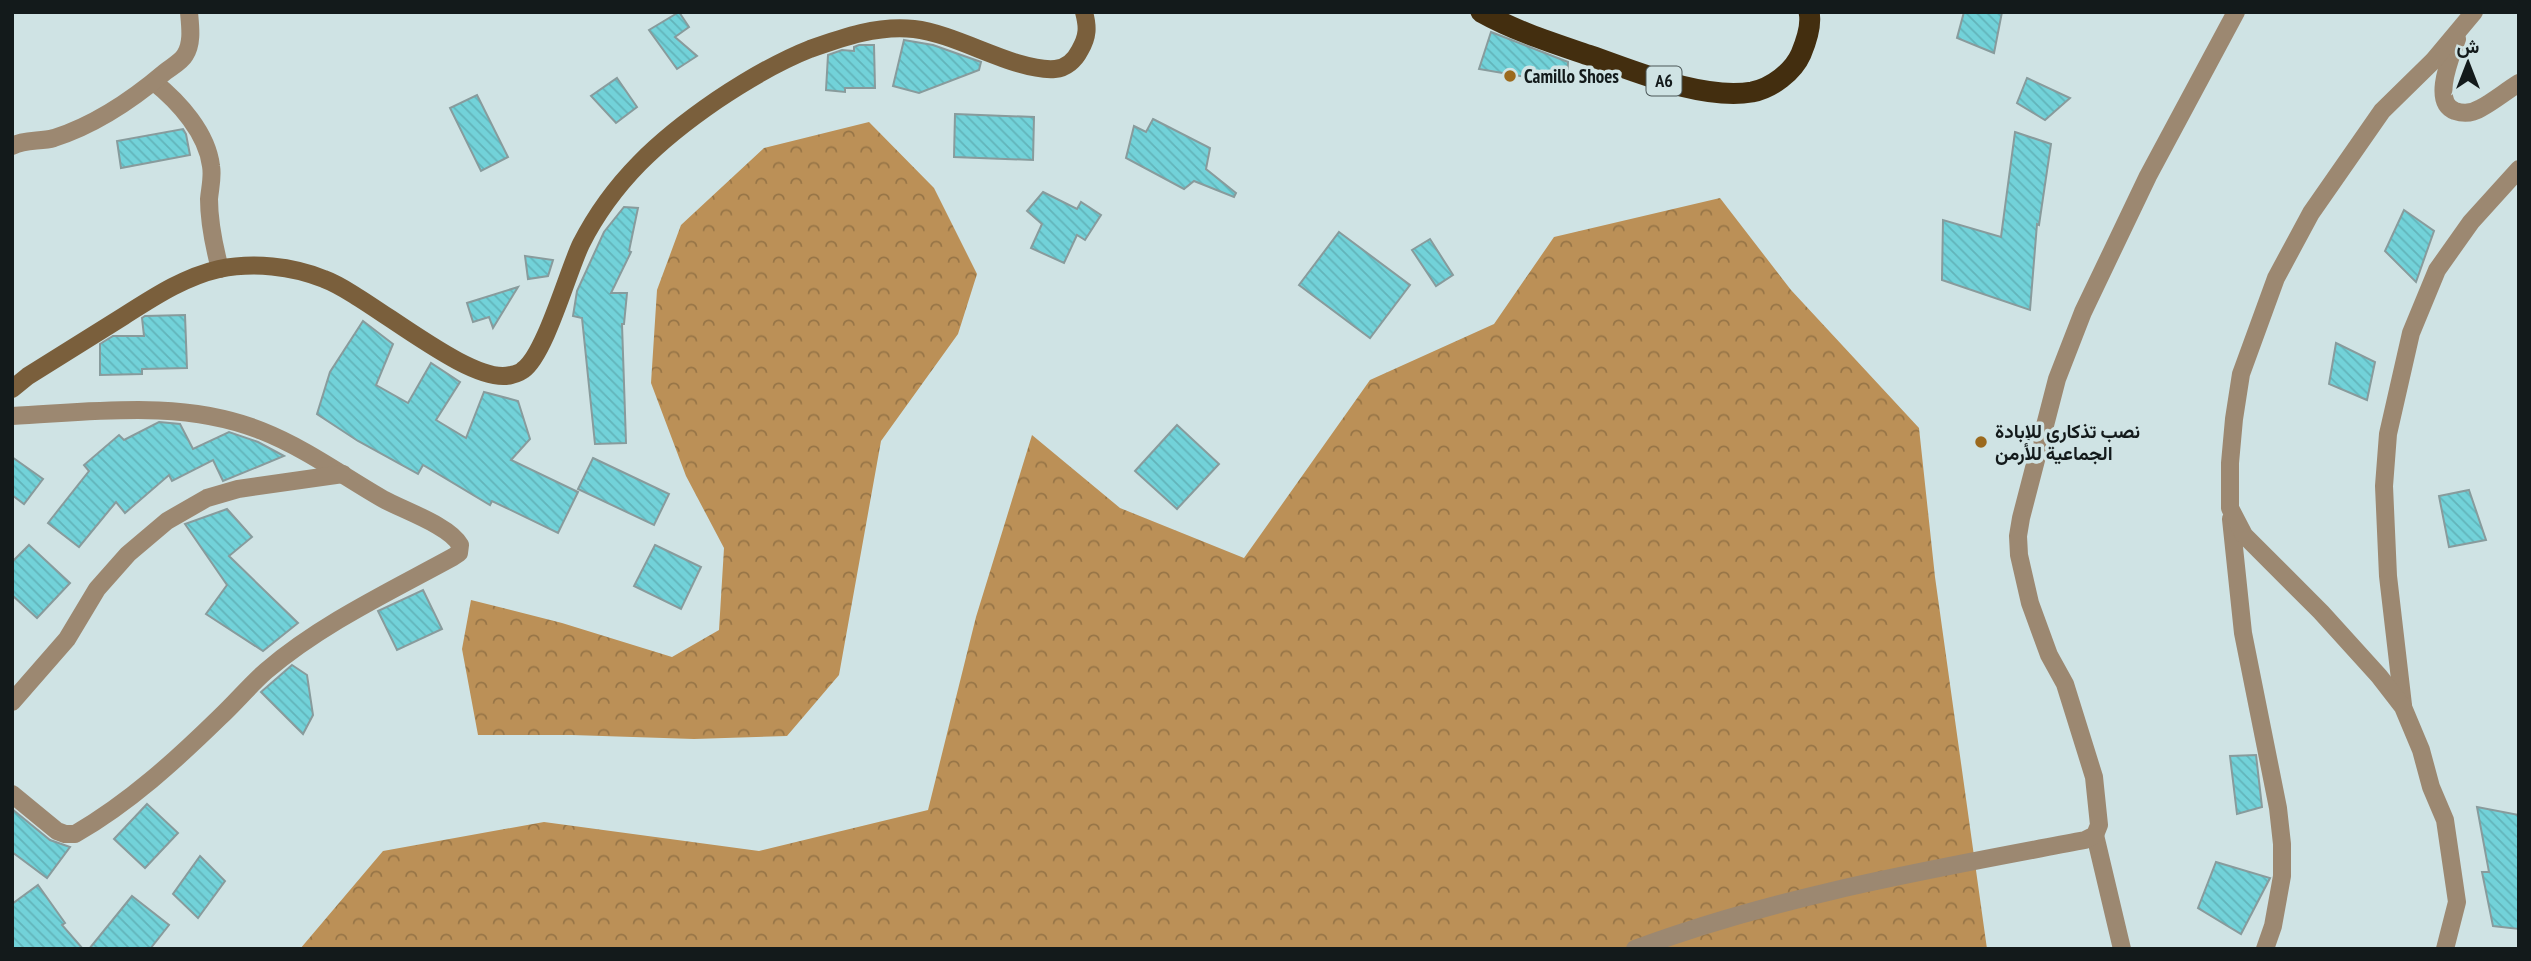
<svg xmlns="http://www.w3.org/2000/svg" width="2531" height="961" font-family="'PT Sans Narrow',Vazirmatn,sans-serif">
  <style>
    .forest { fill: url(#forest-crowns) }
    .building { fill: url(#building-back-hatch); stroke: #889b9c; stroke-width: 2 }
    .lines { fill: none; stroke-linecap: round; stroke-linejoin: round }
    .street { stroke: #9c8871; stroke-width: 18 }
    .secondary { stroke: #7a5f3c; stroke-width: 18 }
    .highway { stroke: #432e0f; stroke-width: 21 }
    .poi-dot { fill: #9b691d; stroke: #cfe3e4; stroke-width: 2.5 }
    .labels { text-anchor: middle; stroke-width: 7; stroke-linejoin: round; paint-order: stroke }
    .shield { fill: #cfe3e4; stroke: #4b5657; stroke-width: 2 }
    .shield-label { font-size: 18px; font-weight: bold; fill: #131a1b }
    .poi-label { font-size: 19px; font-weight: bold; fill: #131a1b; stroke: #cfe3e4; text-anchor: start }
  </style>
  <defs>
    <pattern id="forest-crowns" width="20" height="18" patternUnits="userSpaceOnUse" patternTransform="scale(1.75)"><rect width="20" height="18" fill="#bb9057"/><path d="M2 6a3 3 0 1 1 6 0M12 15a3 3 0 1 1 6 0" fill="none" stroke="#977547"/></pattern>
    <pattern id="building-back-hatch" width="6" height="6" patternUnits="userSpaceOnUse" patternTransform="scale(1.75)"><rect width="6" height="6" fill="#72d2d9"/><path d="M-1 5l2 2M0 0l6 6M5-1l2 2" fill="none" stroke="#62b4ba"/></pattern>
  </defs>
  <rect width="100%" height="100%" fill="#cfe3e4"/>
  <g class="forest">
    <path d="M869,122L934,188L977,274L958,334L881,441L839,675L787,736L694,739L572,735H478L462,649L471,600L562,623L672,657L719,630L724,548L686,476L651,383L657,290L681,225L764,148Z"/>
    <path d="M1720,198L1791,290L1919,428L1935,577L1987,949H300L383,851L544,822L759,851L928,810L976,617L1032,435L1120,508L1244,558L1370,380L1494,324L1554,237Z"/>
  </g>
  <g class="building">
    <path d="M679,12L689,27L675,37L697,56L677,69L649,30Z"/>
    <path d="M1964,12H2002L1994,53L1957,38Z"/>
    <path d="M1491,32L1568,62L1567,84L1479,69Z"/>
    <path d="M904,40L933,45L981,62L979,70L919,93L893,86Z"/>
    <path d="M859,45H874L875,88H845V92L826,90L828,55L842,50L854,51V47Z"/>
    <path d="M617,78L637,107L616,123L591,96Z"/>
    <path d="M2027,78L2070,98L2045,120L2017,103Z"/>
    <path d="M477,95L508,157L481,171L450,108Z"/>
    <path d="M955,114L1034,117L1033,160L954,157Z"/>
    <path d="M1153,119L1210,148L1206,169L1236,193L1234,197L1194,181L1184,189L1126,158L1134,126L1146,132Z"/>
    <path d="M183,129L186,134L190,155L121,168L117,141Z"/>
    <path d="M2015,132L2051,144L2039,225L2037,224L2030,310L1942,280L1943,220L2001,237Z"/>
    <path d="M1043,192L1077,209L1081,202L1101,215L1085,240L1077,235L1064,263L1031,248L1042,224L1027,211Z"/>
    <path d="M624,207L638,208L629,251L631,252L611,293H627L624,324H622L626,443L595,444L582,318L573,316L577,291L604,232Z"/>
    <path d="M2404,210L2434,231L2416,282L2385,251Z"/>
    <path d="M1339,232L1410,285L1370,338L1299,285Z"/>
    <path d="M1430,239L1453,275L1436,286L1412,250Z"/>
    <path d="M525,256L553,260L548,276L528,279Z"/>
    <path d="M518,287L493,328L489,317L473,322L467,303Z"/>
    <path d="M185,315L187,368L142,369V374L100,375V344L113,336H144L142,318L145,316Z"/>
    <path d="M363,321L393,344L376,385L408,403L431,363L460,382L436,420L466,438L484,392L518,401L530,439L511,460L578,492L558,533L492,501L490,505L423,465L418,474L358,441L317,414L330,372Z"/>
    <path d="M2336,343L2375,362L2367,400L2329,384Z"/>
    <path d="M159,422L180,424L193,449L229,432L258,442L284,456L223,481L213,460L172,481L169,475L125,513L116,502L79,547L48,523L89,471L84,465L119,435L124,440Z"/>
    <path d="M1177,425L1219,464L1177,509L1135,471Z"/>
    <path d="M12,457L43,479L24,504L12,495Z"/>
    <path d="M593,458L669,494L654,525L578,489Z"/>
    <path d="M2469,490L2486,540L2449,547L2439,496Z"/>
    <path d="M227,509L252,537L229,556L298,623L263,651L206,614L227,585L185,524Z"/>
    <path d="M29,545L70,583L37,618L12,595V562Z"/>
    <path d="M655,545L701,567L681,609L634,586Z"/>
    <path d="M423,590L442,629L397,650L378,611Z"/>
    <path d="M292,665L307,675L313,715L303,734L261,692Z"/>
    <path d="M2256,755L2262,807L2237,814L2230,756Z"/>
    <path d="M147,804L178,833L145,868L114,839Z"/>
    <path d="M2477,807L2519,815V929L2493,926L2482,872H2489Z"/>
    <path d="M12,809L50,840L70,847L47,878L12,852Z"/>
    <path d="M200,856L225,881L198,918L173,894Z"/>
    <path d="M2216,862L2270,878L2241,934L2198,908Z"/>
    <path d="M38,885L65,923L62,925L83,949H12V904Z"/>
    <path d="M132,896L169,925L150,949H89Z"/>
  </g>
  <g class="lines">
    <g class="street">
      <path d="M2457,39C2451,57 2431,102 2455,111C2464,114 2473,113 2481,108C2494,101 2506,91 2519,83"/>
      <path d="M154,82C179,102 207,133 211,166C213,177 210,188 209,199C209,223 214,246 220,269"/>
      <path d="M12,146C25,139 40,142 54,138C95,125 132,100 165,72C171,67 181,62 185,55C193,43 190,25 189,12"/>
      <path d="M12,416C94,412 183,399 262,431C305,448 343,476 383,499C403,510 450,526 460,545L459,553L453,557C389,592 321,624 266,671C250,685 236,702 220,717C176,760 129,803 75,834H65L57,831L12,794"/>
      <path d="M2231,519L2243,633L2278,808L2282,844V876L2273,926L2265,949"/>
      <path d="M12,702L67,639L97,589L128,554L167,521L207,498L238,489L343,474"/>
      <path d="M2403,705L2388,576L2384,486L2388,434L2411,333L2437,270L2471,222L2519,169"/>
      <path d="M2095,835L2122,949"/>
      <path d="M1635,949C1780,895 1933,869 2085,840L2095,835L2099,825L2094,777L2065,684L2049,655L2030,603L2019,555L2018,536L2021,518L2057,379L2083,312L2148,176L2236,12"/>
      <path d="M2445,949L2457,902L2445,820L2431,787L2421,750L2403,707L2379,676L2321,612L2244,535L2230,508V463L2234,419L2241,374L2276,278L2311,213L2382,111L2433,61L2474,12"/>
    </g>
    <path class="secondary" d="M12,389L28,376C60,356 92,336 124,316C154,297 184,277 219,269C253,262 292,266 324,279C368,295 470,387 511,375C515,374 520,373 523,370C545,355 568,271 581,244C613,181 660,139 717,100C747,80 777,62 810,49C844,37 878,25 914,29C958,34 1016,72 1055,69C1066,68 1075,60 1080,50C1088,36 1088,27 1084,12"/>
    <path class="highway" d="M1481,12C1515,31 1553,43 1591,56C1637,72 1702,100 1752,92C1772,88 1793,72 1801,54C1806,42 1812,25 1809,12"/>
  </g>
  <g class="poi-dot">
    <circle cx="1510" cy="76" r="7"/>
    <circle cx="1981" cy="442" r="7"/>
  </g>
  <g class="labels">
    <rect class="shield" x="1646.5" y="66.5" width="35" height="29" rx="5"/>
    <g class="shield-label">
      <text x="1664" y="87">A6</text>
    </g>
    <g class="poi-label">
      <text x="1524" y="83">Camillo Shoes</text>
      <text x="1995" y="438">نصب تذكاري للإبادة<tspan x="1995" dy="22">الجماعية للأرمن</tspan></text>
    </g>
  </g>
  <rect width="2531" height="961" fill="none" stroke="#131a1b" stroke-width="28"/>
  <g transform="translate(2468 63)" stroke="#cfe3e4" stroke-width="5" paint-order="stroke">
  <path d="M0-5L12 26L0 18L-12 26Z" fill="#131a1b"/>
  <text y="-10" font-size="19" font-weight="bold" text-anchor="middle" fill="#131a1b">ش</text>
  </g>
</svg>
